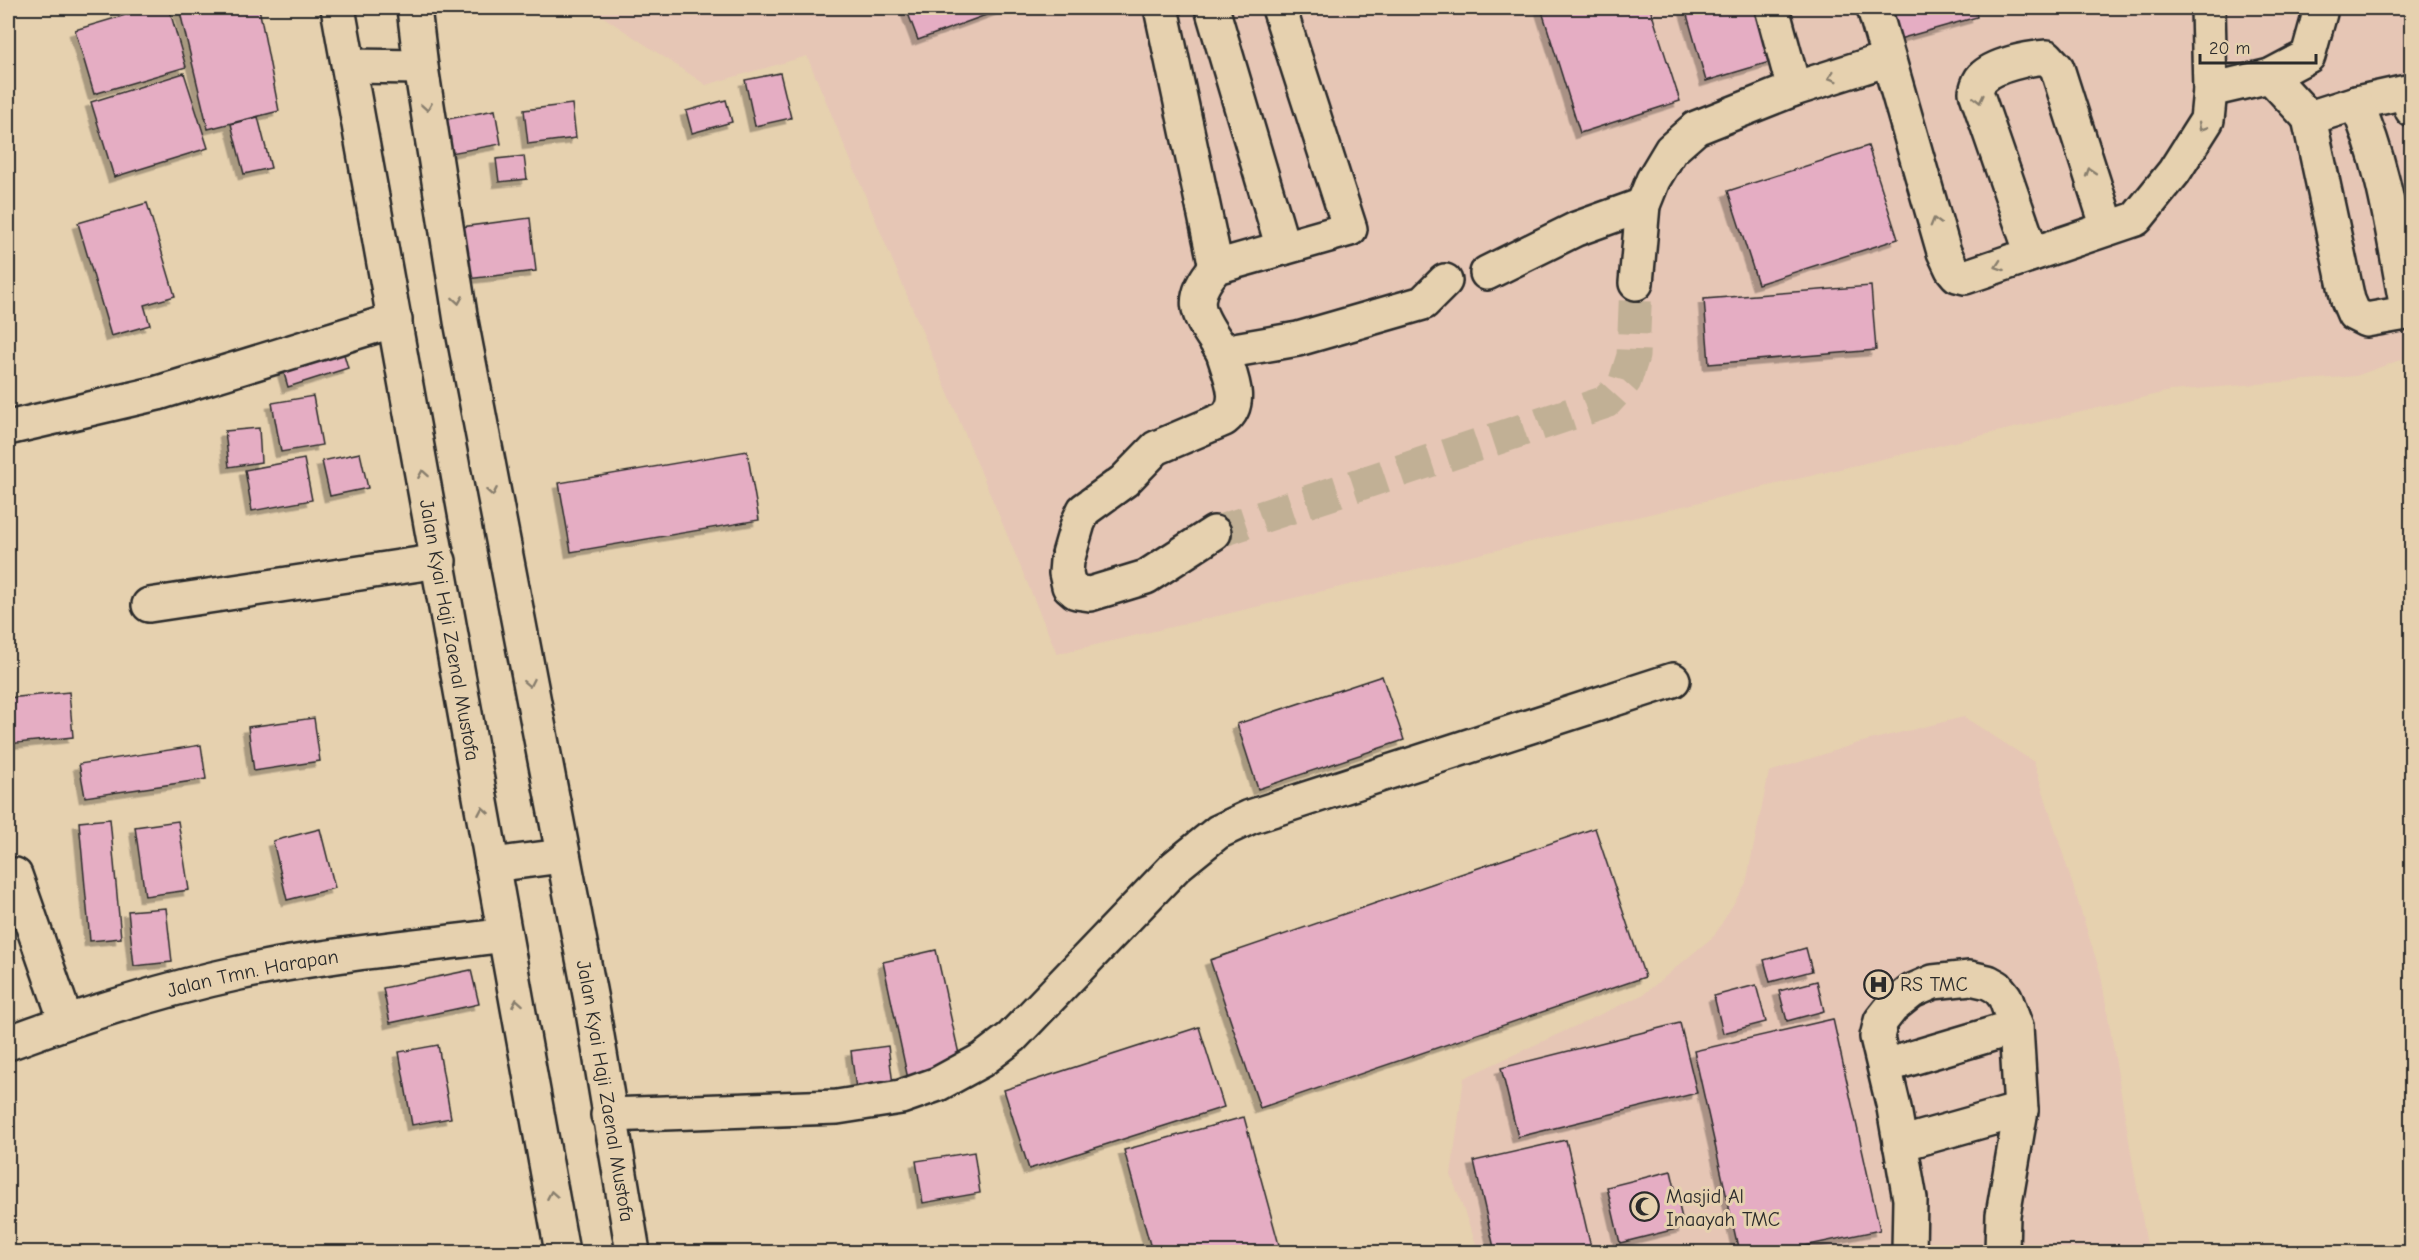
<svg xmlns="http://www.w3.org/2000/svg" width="2419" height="1260" font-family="'Comic Neue',sans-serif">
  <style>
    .built { fill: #e6c6b5 }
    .building { fill: #e5adc3; stroke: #2b2b2b; stroke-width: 1.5; filter: url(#shadow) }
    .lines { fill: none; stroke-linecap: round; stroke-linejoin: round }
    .minor-tunnel { stroke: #c1b095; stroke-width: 33; stroke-dasharray: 33 16; stroke-linecap: butt }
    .minor-casing { stroke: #2b2b2b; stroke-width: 38 }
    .major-casing { stroke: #2b2b2b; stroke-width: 38 }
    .minor { stroke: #e6d1af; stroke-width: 33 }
    .major { stroke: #e6d1af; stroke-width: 33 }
    .oneway { stroke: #887e6d }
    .labels { text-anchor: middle; stroke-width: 6; stroke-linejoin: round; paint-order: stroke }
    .street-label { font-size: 20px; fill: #2b2b2b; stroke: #e6d1af }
    .poi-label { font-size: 20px; fill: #2b2b2b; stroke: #e6d1af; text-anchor: start }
  </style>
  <defs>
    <filter id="shadow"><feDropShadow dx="-5.5" dy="5.5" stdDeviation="0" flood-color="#0004"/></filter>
  </defs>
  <rect width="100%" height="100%" fill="#e6d1af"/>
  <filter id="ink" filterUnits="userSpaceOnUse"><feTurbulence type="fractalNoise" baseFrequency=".0167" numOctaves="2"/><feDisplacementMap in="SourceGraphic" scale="12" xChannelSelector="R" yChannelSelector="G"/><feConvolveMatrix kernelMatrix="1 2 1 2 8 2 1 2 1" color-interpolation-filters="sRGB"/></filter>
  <g filter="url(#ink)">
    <g class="built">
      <path d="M590,8H2411V356L2356,376L2170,391L1057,654L807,56L706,85Z"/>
      <path d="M1964,717L2034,762L2101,975L2148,1252H1479L1451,1175L1464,1078L1644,994L1714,936L1746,883L1769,772L1858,743Z"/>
    </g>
    <g class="building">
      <path d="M149,8H169L186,67L94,94L75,30Z"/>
      <path d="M179,8H259L279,111L208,129Z"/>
      <path d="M906,8H1005L918,40Z"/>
      <path d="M1541,8H1650L1680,101L1580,133Z"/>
      <path d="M1685,8H1757L1773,61L1706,81Z"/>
      <path d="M1883,8H1975L1977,17L1892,41Z"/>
      <path d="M184,73L208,148L114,177L91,102Z"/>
      <path d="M780,73L791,118L755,126L745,80Z"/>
      <path d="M726,100L732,122L692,133L686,111Z"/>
      <path d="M572,104L576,138L528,144L524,110Z"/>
      <path d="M495,110L501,144L451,153L443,120Z"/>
      <path d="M258,117L271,168L244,174L231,124Z"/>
      <path d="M1868,146L1898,239L1758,284L1728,191Z"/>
      <path d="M524,156L527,179L499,182L496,159Z"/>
      <path d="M147,203L175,296L144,305L150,325L111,336L78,223Z"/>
      <path d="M530,218L536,271L467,279L461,227Z"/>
      <path d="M1871,286L1876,350L1709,364L1704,299Z"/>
      <path d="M341,344L348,368L288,387L281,363Z"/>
      <path d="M313,396L322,445L281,452L272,403Z"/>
      <path d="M259,428L261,462L229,467L225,431Z"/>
      <path d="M747,451L759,520L571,552L559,483Z"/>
      <path d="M360,453L368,488L330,496L322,461Z"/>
      <path d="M304,459L312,500L252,511L245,470Z"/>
      <path d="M1382,676L1404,740L1258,789L1237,724Z"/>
      <path d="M69,692L73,737L8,744V698Z"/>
      <path d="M314,718L320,761L254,771L248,727Z"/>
      <path d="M201,745L206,779L85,797L79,764Z"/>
      <path d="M110,819L121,938L90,941L79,822Z"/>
      <path d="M178,821L189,890L145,896L135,827Z"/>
      <path d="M1595,828L1645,977L1260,1108L1210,960Z"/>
      <path d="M320,829L335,888L287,900L273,841Z"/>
      <path d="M166,908L172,962L134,966L128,911Z"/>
      <path d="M1806,948L1812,971L1770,982L1764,960Z"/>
      <path d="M936,950L962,1068L908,1079L883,962Z"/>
      <path d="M471,970L479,1004L390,1023L383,988Z"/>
      <path d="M1817,981L1824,1011L1787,1021L1779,991Z"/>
      <path d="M1756,985L1766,1022L1723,1033L1714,996Z"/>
      <path d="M1833,1019L1880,1230L1776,1252H1739L1694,1051Z"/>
      <path d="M1680,1023L1697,1093L1518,1137L1501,1068Z"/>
      <path d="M1199,1027L1224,1107L1029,1169L1004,1090Z"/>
      <path d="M438,1045L451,1118L412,1125L399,1052Z"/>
      <path d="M888,1046L894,1092L857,1097L851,1051Z"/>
      <path d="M1244,1117L1281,1252H1152L1124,1150Z"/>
      <path d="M1566,1140L1592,1252H1495L1474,1161Z"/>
      <path d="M974,1152L980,1193L923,1203L916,1161Z"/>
      <path d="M1671,1171L1684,1227L1620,1243L1607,1187Z"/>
      <path d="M2118,1245L2120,1252H2089Z"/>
    </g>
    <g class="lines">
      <path class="minor-tunnel" d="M1214,533L1606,402L1625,381L1633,356L1636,283"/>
      <defs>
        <g id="minor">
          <path d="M1161,8L1216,267"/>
          <path d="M1212,8L1283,248"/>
          <path d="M1279,8L1350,229L1216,267C1184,303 1201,317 1223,352L1298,339L1423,303L1445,281"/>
          <path d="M1772,8L1794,89L1888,59"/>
          <path d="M1874,8L1944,252L1952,269L1957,275L1965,277L2136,219L2174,172L2207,120L2210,90L2208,8"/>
          <path d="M2270,76L2309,118L2356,103L2406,92L2412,110"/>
          <path d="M2210,90L2270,76L2308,56L2320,13L2317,8"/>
          <path d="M2356,103C2386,168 2394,243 2408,313"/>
          <path d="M2309,118L2348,300L2354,314L2366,320L2412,312"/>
          <path d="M2032,254L1976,92C1977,88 1979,81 1982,78C1994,65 2029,58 2047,57L2057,68L2108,228"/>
          <path d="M1487,273L1576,229L1643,205"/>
          <path d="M1636,283L1643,205L1653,180L1671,150L1696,128L1794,89"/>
          <path d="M8,428L158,393L395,320"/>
          <path d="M1214,533L1146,577L1090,594L1076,592L1069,586L1066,573L1067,561L1078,523L1084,510L1124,481L1156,448L1224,419C1245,402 1229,374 1223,352"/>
          <path d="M149,605L439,561"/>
          <path d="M15,875L66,1021"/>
          <path id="s1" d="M8,1043C83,1015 160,990 239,973C326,954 416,947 505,935"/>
          <path d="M1885,1066L2016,1027"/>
          <path d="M608,1115L837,1107L901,1097L938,1084L982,1060L1012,1037L1176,866L1218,832L1250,817L1673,680"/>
          <path d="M1900,1144L2021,1110"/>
          <path d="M1909,1252L1910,1199L1894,1108L1877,1037L1881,1021L1892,1007L1912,991L1933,982L1970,978L1988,982L1997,987L2005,997L2016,1027L2021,1110L2003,1215L2002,1252"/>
        </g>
        <g id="major">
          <path id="s2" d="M338,8L562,1252"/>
          <path id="s3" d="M414,8L421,67L461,321L591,1000L633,1252"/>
          <path d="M349,66L421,67"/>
          <path d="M492,865L562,856"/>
        </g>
      </defs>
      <use href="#minor" class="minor-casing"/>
      <use href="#major" class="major-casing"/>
      <use href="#minor" class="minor"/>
      <use href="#major" class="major"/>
    </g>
    <defs><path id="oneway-chevron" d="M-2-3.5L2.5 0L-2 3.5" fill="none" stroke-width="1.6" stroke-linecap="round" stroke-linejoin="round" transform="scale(1.5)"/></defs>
    <g class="oneway">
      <use href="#oneway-chevron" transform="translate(1832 77) rotate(163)"/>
      <use href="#oneway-chevron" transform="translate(1979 99) rotate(77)"/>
      <use href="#oneway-chevron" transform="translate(427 107) rotate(81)"/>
      <use href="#oneway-chevron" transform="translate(2202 127) rotate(121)"/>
      <use href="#oneway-chevron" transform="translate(2090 172) rotate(-108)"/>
      <use href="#oneway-chevron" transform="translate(1935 222) rotate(-106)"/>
      <use href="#oneway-chevron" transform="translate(1999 266) rotate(161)"/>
      <use href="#oneway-chevron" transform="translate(458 300) rotate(81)"/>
      <use href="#oneway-chevron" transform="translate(423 474) rotate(-100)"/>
      <use href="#oneway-chevron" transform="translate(492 492) rotate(80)"/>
      <use href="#oneway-chevron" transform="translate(529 683) rotate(79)"/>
      <use href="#oneway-chevron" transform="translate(483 811) rotate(-100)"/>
      <use href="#oneway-chevron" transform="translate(517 1003) rotate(-100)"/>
      <use href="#oneway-chevron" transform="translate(552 1195) rotate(-100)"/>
    </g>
  </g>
  <defs>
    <symbol id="hospital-ring" viewBox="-11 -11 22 22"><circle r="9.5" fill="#e6d1af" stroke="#2b2b2b" stroke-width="1.5"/><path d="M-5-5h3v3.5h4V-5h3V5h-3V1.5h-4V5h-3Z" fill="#2b2b2b"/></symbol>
    <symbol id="mosque-ring" viewBox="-11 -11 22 22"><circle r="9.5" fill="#e6d1af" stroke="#2b2b2b" stroke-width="1.5"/><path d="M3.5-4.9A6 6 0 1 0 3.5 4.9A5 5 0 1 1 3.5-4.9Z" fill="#2b2b2b"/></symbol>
  </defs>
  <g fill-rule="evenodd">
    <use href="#hospital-ring" x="1862" y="968" width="33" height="33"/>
    <use href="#mosque-ring" x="1628" y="1190" width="33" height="33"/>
  </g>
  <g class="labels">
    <g class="street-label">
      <text dy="7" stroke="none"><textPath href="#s2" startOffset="632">Jalan Kyai Haji Zaenal Mustofa</textPath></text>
      <text dy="7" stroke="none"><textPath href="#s1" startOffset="255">Jalan Tmn. Harapan</textPath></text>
      <text dy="7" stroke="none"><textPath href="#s3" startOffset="1100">Jalan Kyai Haji Zaenal Mustofa</textPath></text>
    </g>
    <g class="poi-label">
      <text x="1900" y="991">RS TMC</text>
      <text x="1666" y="1203">Masjid Al<tspan x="1666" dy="23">Inaayah TMC</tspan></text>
    </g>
  </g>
  <rect width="2419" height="1260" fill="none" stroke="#e6d1af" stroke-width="30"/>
  <rect x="15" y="15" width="2389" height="1230" fill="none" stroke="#2b2b2b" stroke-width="2" filter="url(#ink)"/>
  <path d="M2200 54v9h116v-9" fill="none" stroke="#2b2b2b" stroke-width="3"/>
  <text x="2209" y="54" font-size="18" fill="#2b2b2b" stroke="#e6d1af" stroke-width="4.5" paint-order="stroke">20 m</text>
</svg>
